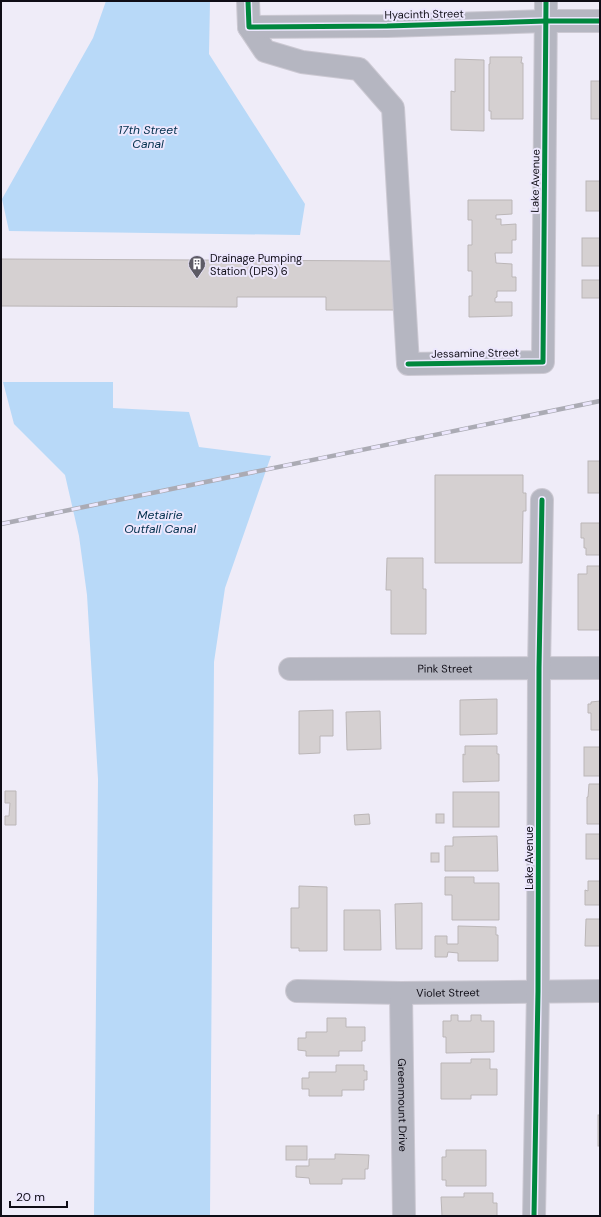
<svg xmlns="http://www.w3.org/2000/svg" width="601" height="1217" font-family="'DM Sans',sans-serif">
  <style>
    .water { fill: #b8d9f8 }
    .building { fill: #d5d0d1; stroke: #bbb6b7 }
    .lines { fill: none; stroke-linecap: round; stroke-linejoin: round }
    .minor-casing { stroke: #ccc9d3; stroke-width: 24 }
    .minor { stroke: #b5b6c1; stroke-width: 22 }
    .rail-casing { stroke: #ababb4; stroke-width: 4.5 }
    .rail { stroke: #ece7fd; stroke-width: 3; stroke-dasharray: 9; stroke-linecap: butt }
    .cycleway-casing { stroke: #ece7fd; stroke-width: 8 }
    .cycleway { stroke: #00873e; stroke-width: 5 }
    .labels { text-anchor: middle; stroke-width: 4; stroke-linejoin: round; paint-order: stroke }
    .street-label { font-size: 11px; fill: #0f0d16; stroke: #ece7fd }
    .poi-label { font-size: 11px; fill: #0f0d16; stroke: #ece7fd; text-anchor: start }
    .water-label { font-size: 12px; font-style: italic; fill: #002e4c; stroke: #ece7fd }
  </style>
  <rect width="100%" height="100%" fill="#efecf8"/>
  <g class="water">
    <path d="M106,1H210L209,54L305,204L300,235L9,231L2,199L93,38Z"/>
    <path d="M3,382H113V408L189,412L199,447L271,456L225,588L214,662L210,1216H94L98,779L87,595L79,536L65,475L14,424Z"/>
  </g>
  <g class="building">
    <path d="M490,57H522L521,63H523V119H491V111H489V64H490Z"/>
    <path d="M455,59L484,60V131L451,130V91L455,92Z"/>
    <rect x="591" y="81" width="9" height="38"/>
    <rect x="586" y="181" width="14" height="30"/>
    <path d="M468,200H512V214L496,215V219H501V225L516,224V240H512V253H495L496,263L512,264V277H516V291H497V297L495,298V302H512V316L469,317V296H472V271H468V245H472V220H468Z"/>
    <rect x="582" y="238" width="18" height="28"/>
    <path d="M1,259L394,261V310H326V297H237V307L1,306Z"/>
    <rect x="582" y="280" width="18" height="18"/>
    <rect x="588" y="461" width="12" height="32"/>
    <path d="M435,475H523V493H526V511H523L522,563H435Z"/>
    <path d="M581,523H600V555H586V548H584V538H581Z"/>
    <path d="M387,558H423V589H426V634H391V590H386Z"/>
    <path d="M587,566H600V630H578V574H587Z"/>
    <path d="M497,699V734L460,735V700Z"/>
    <path d="M600,701V730H591V713H588V704H591V702Z"/>
    <path d="M333,710V736H320V753L299,754V711Z"/>
    <path d="M380,711L381,749L347,750L346,712Z"/>
    <path d="M465,746H497V754H499V781L463,782V754L465,755Z"/>
    <rect x="584" y="747" width="16" height="29"/>
    <path d="M589,784H600V824H587V797H588Z"/>
    <path d="M5,791H16V825H5V816H9L10,803H5Z"/>
    <rect x="453" y="792" width="46" height="35"/>
    <path d="M369,814L370,824L355,825L354,815Z"/>
    <rect x="436" y="814" width="8" height="9"/>
    <rect x="586" y="834" width="14" height="25"/>
    <path d="M497,836L498,871H445V846H453V837Z"/>
    <rect x="431" y="853" width="8" height="9"/>
    <path d="M445,877H474V883H499V920H452V895H445Z"/>
    <path d="M588,881H600V905H585V890L588,891Z"/>
    <path d="M299,886L327,887V951H299V948H291V908H299Z"/>
    <path d="M422,903V949H396L395,904Z"/>
    <path d="M344,910H380L381,950H344Z"/>
    <path d="M586,919H600V955V946H585Z"/>
    <path d="M458,926L496,927V935H498V961H458V953L448,952L447,957H435V936H447V944H458Z"/>
    <path d="M451,1015H458V1021H471V1015H481V1021H494V1052L446,1053V1037H443V1021H451Z"/>
    <path d="M327,1018H346V1027H365V1041H362V1051H339V1056H306V1051L298,1050V1038H306V1032H327Z"/>
    <path d="M471,1059H490V1069H497V1095H471V1099H441V1063H471Z"/>
    <path d="M336,1065H364V1071H367V1080H364V1090H342V1096H309V1089H302V1078H309V1072H336Z"/>
    <rect x="598" y="1115" width="2" height="31"/>
    <rect x="286" y="1146" width="21" height="14"/>
    <path d="M446,1150H486V1186H446V1180H442V1157H446Z"/>
    <path d="M335,1154L369,1155L368,1169H365V1179H342V1184H310L309,1178L296,1177V1166H309V1159H335Z"/>
    <path d="M464,1193H493V1203H497V1216H442L441,1197H464Z"/>
  </g>
  <g class="lines">
    <defs>
      <g id="minor">
        <path d="M248,1L249,27L265,51L302,62L359,69L393,108L408,364L543,362L546,1"/>
        <path d="M249,27L387,26L546,21H600"/>
        <path id="s1" d="M290,669L600,668"/>
        <path id="s2" d="M297,991L401,993L600,991"/>
        <path id="s3" d="M401,993L404,1216"/>
        <path d="M534,1216L538,991L539,668L542,500"/>
      </g>
    </defs>
    <use href="#minor" class="minor-casing"/>
    <use href="#minor" class="minor"/>
    <defs>
      <path id="rail" d="M1,524L600,401"/>
    </defs>
    <use href="#rail" class="rail-casing"/>
    <use href="#rail" class="rail"/>
    <defs>
      <g id="cycleway">
        <path d="M248,1L249,27L387,26L546,21H600"/>
        <path d="M408,364L543,362L546,1"/>
        <path d="M534,1216L538,991L539,668L542,500"/>
      </g>
    </defs>
    <use href="#cycleway" class="cycleway-casing"/>
    <use href="#cycleway" class="cycleway"/>
  </g>
  <defs>
    <symbol id="building-pin" viewBox="-11 -11 22 30"><path d="M0 17L-7.5 6A9.5 9.5 0 1 1 7.5 6Z" fill="#5d5b65" stroke="#ece7fd"/><path d="M-4-6H4V6H1V3H-1V6H-4ZM-2.5-4.3h1.7v1.8h-1.7ZM.8-4.3h1.7v1.8H.8ZM-2.5-1h1.7V.8h-1.7ZM.8-1h1.7V.8H.8Z" fill="#fff"/></symbol>
  </defs>
  <g fill-rule="evenodd">
    <use href="#building-pin" x="187" y="254" width="20" height="27"/>
  </g>
  <g class="labels">
    <g class="street-label">
      <text transform="translate(424 14) rotate(-1)" y="4">Hyacinth Street</text>
      <text transform="translate(535 181) rotate(-89)" y="4">Lake Avenue</text>
      <text transform="translate(475 353) rotate(-1)" y="4">Jessamine Street</text>
      <text dy="4" stroke="none"><textPath href="#s1" startOffset="155">Pink Street</textPath></text>
      <text transform="translate(529 858) rotate(-90)" y="4">Lake Avenue</text>
      <text dy="4" stroke="none"><textPath href="#s2" startOffset="151">Violet Street</textPath></text>
      <text dy="4" stroke="none"><textPath href="#s3" startOffset="112">Greenmount Drive</textPath></text>
    </g>
    <g class="poi-label">
      <text x="210" y="262">Drainage Pumping<tspan x="210" dy="13">Station (DPS) 6</tspan></text>
    </g>
    <g class="water-label">
      <text x="148" y="134">17th Street<tspan x="148" dy="14">Canal</tspan></text>
      <text x="160" y="519">Metairie<tspan x="160" dy="14">Outfall Canal</tspan></text>
    </g>
  </g>
  <rect width="601" height="1217" fill="none" stroke="#0f0d16" stroke-width="4"/>
  <path d="M10 1201v6h57v-6" fill="none" stroke="#0f0d16" stroke-width="2"/>
  <text x="16" y="1201" font-size="12" fill="#0f0d16" stroke="#ece7fd" stroke-width="3" paint-order="stroke">20 m</text>
</svg>
